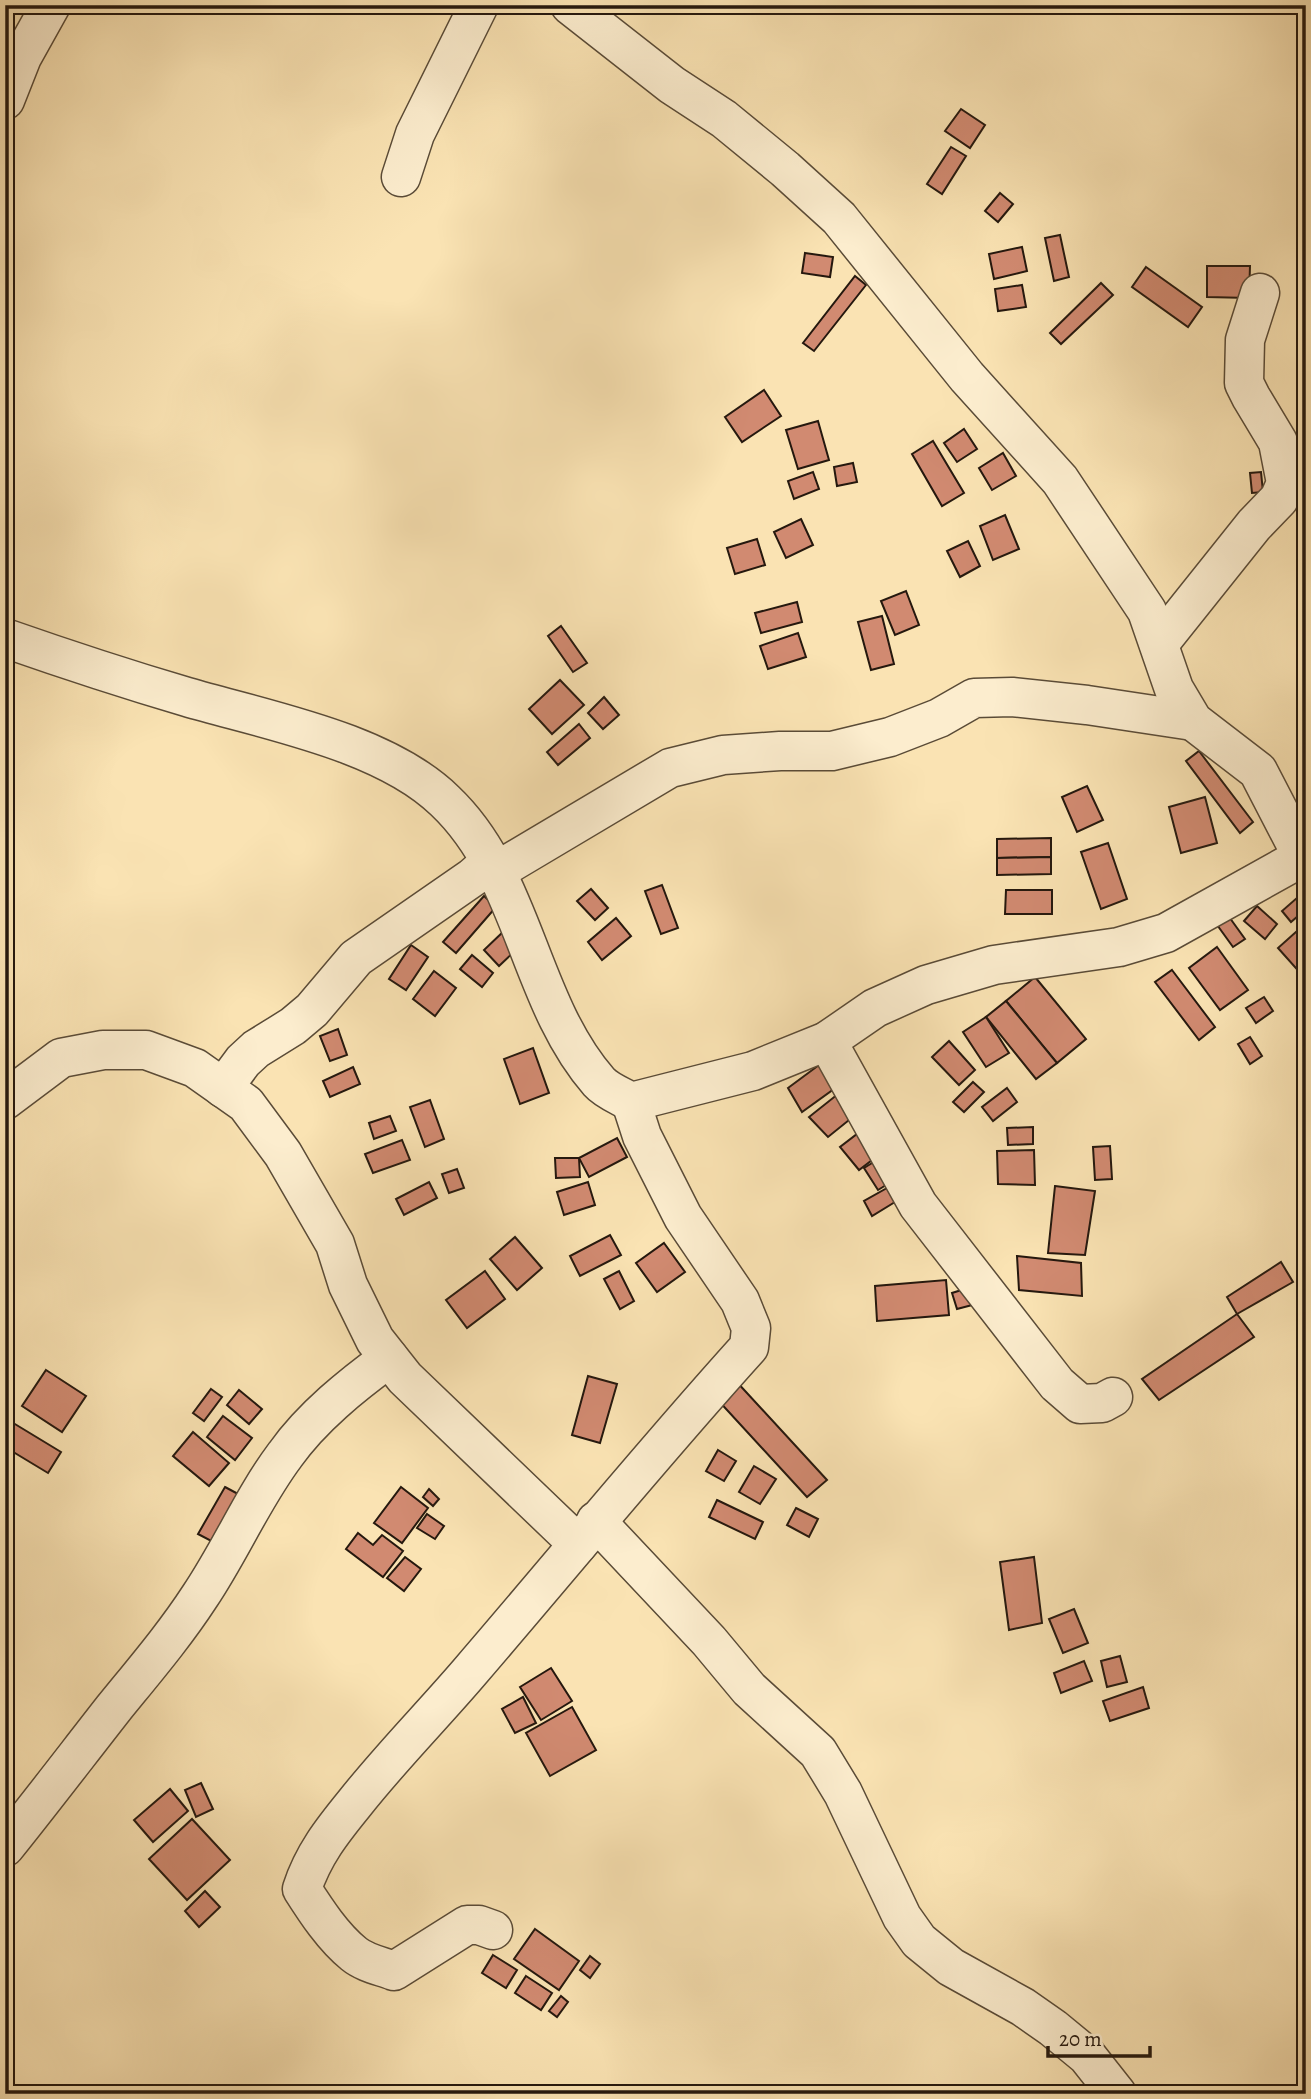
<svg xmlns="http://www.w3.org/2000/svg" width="1311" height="2099" font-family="Alegreya,serif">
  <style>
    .building { fill: #d18a71; stroke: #25180e; stroke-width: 2 }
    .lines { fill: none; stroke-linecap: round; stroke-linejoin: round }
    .minor-casing { stroke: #5a4b37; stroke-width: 41 }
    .minor { stroke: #fcedce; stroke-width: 38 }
  </style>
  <rect width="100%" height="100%" fill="#fae3b3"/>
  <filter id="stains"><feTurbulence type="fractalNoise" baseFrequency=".00286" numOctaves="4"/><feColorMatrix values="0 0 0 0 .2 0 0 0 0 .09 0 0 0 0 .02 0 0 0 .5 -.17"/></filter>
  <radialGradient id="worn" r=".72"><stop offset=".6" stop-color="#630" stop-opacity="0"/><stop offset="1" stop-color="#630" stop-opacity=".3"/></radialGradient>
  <g class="building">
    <path d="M961,109L985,125L970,148L945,131Z"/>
    <path d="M951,147L966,156L942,194L927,184Z"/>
    <path d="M1000,193L1013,204L998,222L985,211Z"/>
    <path d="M1060,235L1069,277L1054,281L1045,238Z"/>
    <path d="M1022,247L1027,271L994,279L989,254Z"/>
    <path d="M805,253L833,257L830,277L802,273Z"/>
    <path d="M1207,266H1250L1249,298L1207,297Z"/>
    <path d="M1146,267L1202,307L1188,327L1132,287Z"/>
    <path d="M855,276L866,285L814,351L803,343Z"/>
    <path d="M1101,283L1113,295L1061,344L1050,333Z"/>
    <path d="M1022,285L1026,307L998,311L995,289Z"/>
    <path d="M764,390L781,416L742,442L725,417Z"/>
    <path d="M818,421L829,460L798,469L786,430Z"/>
    <path d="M964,429L977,449L957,462L944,443Z"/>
    <path d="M933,441L964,493L942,506L912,454Z"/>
    <path d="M1003,453L1016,476L992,490L979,468Z"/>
    <path d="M853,463L857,482L837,486L834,467Z"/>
    <path d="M813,472L819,489L794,499L788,481Z"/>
    <path d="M1261,472L1263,492L1252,493L1250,473Z"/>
    <path d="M1005,515L1019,549L993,560L980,526Z"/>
    <path d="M801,519L813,545L786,558L774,532Z"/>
    <path d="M757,539L765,565L735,574L727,548Z"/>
    <path d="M968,541L980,566L960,577L947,551Z"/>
    <path d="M906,591L919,625L895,635L881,601Z"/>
    <path d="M797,602L802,622L761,633L755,613Z"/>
    <path d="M882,616L894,664L871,670L858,622Z"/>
    <path d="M561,626L587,663L573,672L548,636Z"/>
    <path d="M798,633L806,657L768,669L760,646Z"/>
    <path d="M560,680L584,705L552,734L529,709Z"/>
    <path d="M604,697L619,715L603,729L588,713Z"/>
    <path d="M579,724L590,738L558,765L547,752Z"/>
    <path d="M1199,751L1253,822L1240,833L1186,761Z"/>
    <path d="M1087,786L1103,820L1077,832L1062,797Z"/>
    <path d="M1205,797L1217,843L1181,853L1169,807Z"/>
    <path d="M1051,838V857L997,858V839Z"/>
    <path d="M1108,843L1127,899L1101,909L1081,852Z"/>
    <path d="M1051,857V874L997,875V858Z"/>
    <path d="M662,885L678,928L661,934L645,891Z"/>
    <path d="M591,889L608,908L595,920L577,901Z"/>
    <path d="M1006,890H1052V914H1005Z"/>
    <path d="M484,896L496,907L456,953L443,942Z"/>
    <path d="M1298,897L1306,905V909L1291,922L1282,911Z"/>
    <path d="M1257,906L1277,924L1265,939L1244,921Z"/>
    <path d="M1227,914L1245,939L1233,947L1215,922Z"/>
    <path d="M616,918L631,936L602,960L588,942Z"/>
    <path d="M1306,923V972L1302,975L1278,948Z"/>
    <path d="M505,930L520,946L499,966L484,950Z"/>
    <path d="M411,945L428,957L406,990L389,979Z"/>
    <path d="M1217,947L1248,990L1220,1010L1189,968Z"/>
    <path d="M472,955L493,973L482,987L460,969Z"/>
    <path d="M1172,970L1215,1027L1199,1040L1155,982Z"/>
    <path d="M434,971L456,988L435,1016L413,999Z"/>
    <path d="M1035,977L1086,1039L1057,1063L1006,1001Z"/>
    <path d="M1264,997L1273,1011L1256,1023L1246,1008Z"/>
    <path d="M1006,1001L1057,1063L1036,1079L986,1017Z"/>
    <path d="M986,1017L1009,1053L986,1067L963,1032Z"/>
    <path d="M338,1029L347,1055L330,1061L320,1036Z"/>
    <path d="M1250,1037L1262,1056L1250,1064L1238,1044Z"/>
    <path d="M949,1041L975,1070L959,1085L932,1057Z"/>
    <path d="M533,1048L549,1093L520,1104L504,1059Z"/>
    <path d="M819,1065L838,1086L802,1112L788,1088Z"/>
    <path d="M353,1067L360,1084L330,1097L323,1081Z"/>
    <path d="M973,1082L984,1092L964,1112L953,1102Z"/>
    <path d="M1007,1088L1017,1102L993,1121L982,1107Z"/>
    <path d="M843,1090L854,1116L828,1137L809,1117Z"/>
    <path d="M430,1100L444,1139L425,1147L410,1107Z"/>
    <path d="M390,1116L396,1131L374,1139L369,1123Z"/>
    <path d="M1033,1127V1144L1008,1145L1007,1128Z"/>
    <path d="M857,1134L876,1157L859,1170L840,1147Z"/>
    <path d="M617,1138L627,1157L589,1177L579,1158Z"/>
    <path d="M402,1140L410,1160L373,1173L365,1154Z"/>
    <path d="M1110,1146L1112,1179L1095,1180L1093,1147Z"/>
    <path d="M1034,1150L1035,1185L998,1184L997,1151Z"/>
    <path d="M555,1158H579L580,1177L556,1178Z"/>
    <path d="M877,1160L891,1182L878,1190L864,1168Z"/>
    <path d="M457,1169L464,1188L449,1193L442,1174Z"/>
    <path d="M429,1182L437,1198L404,1215L396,1199Z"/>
    <path d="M588,1182L595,1205L564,1215L557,1192Z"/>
    <path d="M1055,1186L1095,1191L1085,1255L1048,1253Z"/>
    <path d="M887,1188L895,1202L872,1216L864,1201Z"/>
    <path d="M610,1235L621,1255L580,1276L570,1256Z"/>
    <path d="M515,1237L542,1268L517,1290L490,1259Z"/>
    <path d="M664,1243L685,1272L657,1292L636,1263Z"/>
    <path d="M1017,1256L1081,1263L1082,1296L1019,1290Z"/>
    <path d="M1281,1262L1293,1282L1237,1314L1227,1297Z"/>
    <path d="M485,1271L505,1299L467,1328L446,1300Z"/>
    <path d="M619,1271L634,1301L620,1309L604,1279Z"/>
    <path d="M946,1280L949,1315L877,1321L875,1286Z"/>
    <path d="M971,1287L976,1304L957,1309L952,1293Z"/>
    <path d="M1237,1314L1254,1337L1159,1400L1142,1379Z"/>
    <path d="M46,1370L86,1396L62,1432L22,1406Z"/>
    <path d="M588,1376L617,1384L600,1443L572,1435Z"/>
    <path d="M735,1380L827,1480L807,1497L716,1398Z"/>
    <path d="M211,1389L222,1397L204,1421L193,1413Z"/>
    <path d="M239,1390L262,1409L249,1424L227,1405Z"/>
    <path d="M223,1416L252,1438L235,1460L207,1437Z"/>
    <path d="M5,1418L61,1452L48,1473L5,1447Z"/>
    <path d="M193,1432L229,1463L209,1486L173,1456Z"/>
    <path d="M718,1450L736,1461L724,1481L706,1471Z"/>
    <path d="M754,1466L776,1479L760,1504L739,1492Z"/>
    <path d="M225,1487L240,1495L215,1543L198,1534Z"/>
    <path d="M401,1487L428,1508L402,1543L374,1523Z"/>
    <path d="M429,1489L439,1499L433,1506L423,1497Z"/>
    <path d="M717,1500L763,1522L755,1539L709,1517Z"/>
    <path d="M796,1508L818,1519L809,1537L787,1525Z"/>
    <path d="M427,1514L444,1526L435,1539L417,1528Z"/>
    <path d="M358,1533L373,1545L382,1535L403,1551L383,1577L346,1549Z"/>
    <path d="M405,1557L421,1569L404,1591L387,1578Z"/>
    <path d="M1034,1557L1042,1623L1009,1630L1000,1562Z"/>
    <path d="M1074,1609L1088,1643L1063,1653L1049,1619Z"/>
    <path d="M1120,1656L1127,1682L1107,1687L1101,1661Z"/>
    <path d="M1084,1661L1092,1681L1061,1693L1054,1673Z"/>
    <path d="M551,1668L572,1701L541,1720L520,1687Z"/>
    <path d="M1143,1687L1149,1708L1110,1721L1103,1701Z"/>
    <path d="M523,1697L536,1723L515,1733L502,1709Z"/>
    <path d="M572,1707L596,1750L550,1776L526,1733Z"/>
    <path d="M201,1783L213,1809L196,1817L185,1790Z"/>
    <path d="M170,1789L188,1811L153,1842L134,1820Z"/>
    <path d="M192,1819L230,1860L187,1900L149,1859Z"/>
    <path d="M205,1891L220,1907L199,1927L185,1911Z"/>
    <path d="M535,1929L579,1961L559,1990L514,1959Z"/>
    <path d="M493,1955L517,1970L506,1988L482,1973Z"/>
    <path d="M590,1956L600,1964L590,1978L580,1970Z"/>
    <path d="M526,1976L552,1993L541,2010L515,1993Z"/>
    <path d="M561,1996L568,2002L557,2017L549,2011Z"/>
  </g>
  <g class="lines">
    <defs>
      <g id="minor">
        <path d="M570,5L672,85L724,119L785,169L839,218L967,377L1060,480L1147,611L1174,689L1193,721L1258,771L1302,856"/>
        <path d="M5,100L22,57L51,5"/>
        <path d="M401,177L415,134L479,5"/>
        <path d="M5,638C65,659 126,679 187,697C266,720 385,742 445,801C525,877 528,1001 599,1082C607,1091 621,1096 631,1102L753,1071L827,1041L875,1008L926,985L994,965L1119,947L1166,933L1306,855"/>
        <path d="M1159,644L1254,525L1279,499L1286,483L1278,442L1251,397L1244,383L1245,340L1260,293"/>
        <path d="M495,872L670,768L723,755L780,751H832L890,737L939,718L974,698L1012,697L1087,705L1193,721"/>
        <path d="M827,1041L918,1205L1057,1384L1080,1404L1102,1403L1113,1397"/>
        <path d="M223,1088L243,1061L256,1049L293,1026L312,1010L356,958L473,877L490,862"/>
        <path d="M5,1100L61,1058L103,1050H146L195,1068L246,1104L283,1154L335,1244L348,1285L375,1340L405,1378L578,1544"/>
        <path d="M596,1521L709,1641L749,1689L818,1752L843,1793L902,1917L919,1941L951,1967L1023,2007L1053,2028L1087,2056L1117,2094"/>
        <path d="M5,1847C42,1801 77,1755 113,1709C143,1672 174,1636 200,1596C231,1550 252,1499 285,1455C312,1417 352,1385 389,1358"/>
        <path d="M493,1930L479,1925H467L394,1971C381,1966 365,1963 354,1954C333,1937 316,1911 302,1889C313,1855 332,1831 354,1804C391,1757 434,1714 473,1668C565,1561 654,1452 749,1347L751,1328L740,1301L683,1217L642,1136L631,1102"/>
      </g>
    </defs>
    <use href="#minor" class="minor-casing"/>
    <use href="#minor" class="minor"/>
  </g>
  <rect width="1311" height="2099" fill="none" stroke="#fae3b3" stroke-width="28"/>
  <rect x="7" y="7" width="1297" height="2085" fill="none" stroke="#25180e" stroke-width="3.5"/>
  <rect x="14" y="14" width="1283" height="2071" fill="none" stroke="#25180e" stroke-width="2"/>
  <path d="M1048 2046v10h102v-10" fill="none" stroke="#25180e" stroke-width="3.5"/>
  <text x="1059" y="2046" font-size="21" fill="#25180e" stroke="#fcedce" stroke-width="5" paint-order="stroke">20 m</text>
  <rect width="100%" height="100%" filter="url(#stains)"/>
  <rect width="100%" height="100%" fill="url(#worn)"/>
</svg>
